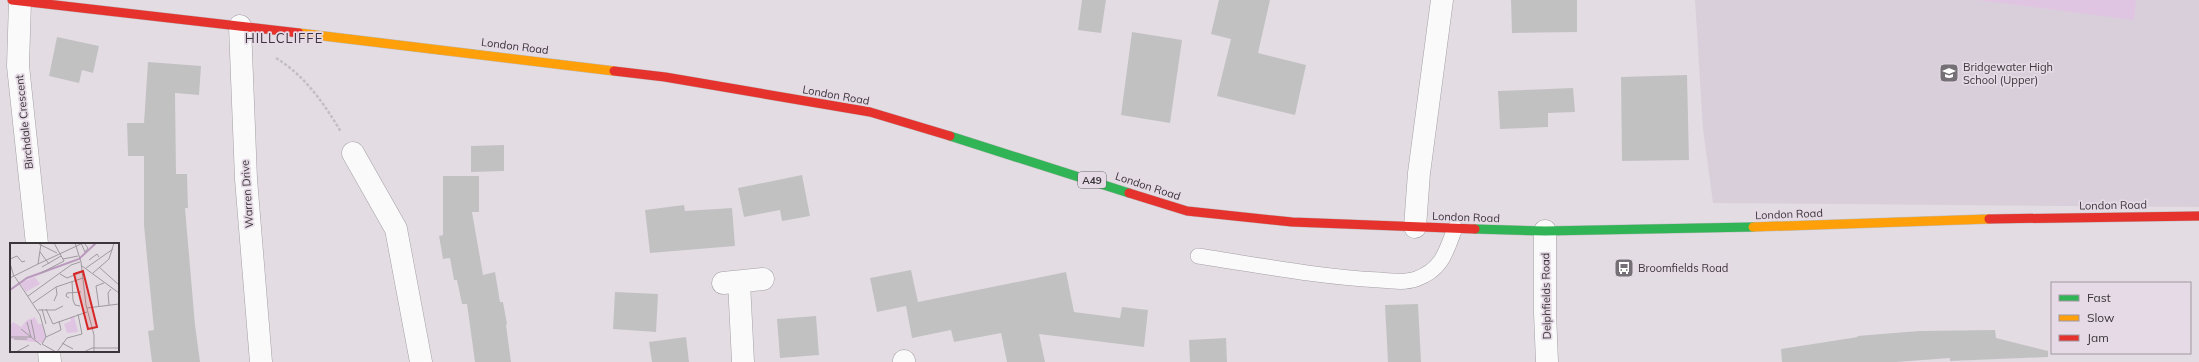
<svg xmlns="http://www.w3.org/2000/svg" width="2199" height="362" font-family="Mulish,sans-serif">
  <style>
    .built { fill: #d9cfda }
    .green { fill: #e0c5e2 }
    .building { fill: #c2c1c2 }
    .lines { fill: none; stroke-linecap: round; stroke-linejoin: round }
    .lane-casing { stroke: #a39fa4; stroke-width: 16 }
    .street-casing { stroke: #a39fa4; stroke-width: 23 }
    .fast-casing { stroke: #bebcbe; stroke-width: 10 }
    .slow-casing { stroke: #bebcbe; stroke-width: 10 }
    .jam-casing { stroke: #bebcbe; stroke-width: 10 }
    .path { stroke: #c2bfc2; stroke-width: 2.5; stroke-dasharray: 3 2; stroke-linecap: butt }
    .lane { stroke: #fbfafb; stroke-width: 15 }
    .street { stroke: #fbfafb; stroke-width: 22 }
    .fast { stroke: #30b455; stroke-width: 9 }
    .slow { stroke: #ff9f0a; stroke-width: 9 }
    .jam { stroke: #e5322d; stroke-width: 9 }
    .labels { text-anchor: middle; stroke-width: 3.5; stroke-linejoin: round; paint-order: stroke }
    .shield { fill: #e5dae6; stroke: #6d676e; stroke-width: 1 }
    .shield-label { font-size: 10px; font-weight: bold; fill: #3a363a }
    .street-label { font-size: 11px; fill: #3a363a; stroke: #e5dae6 }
    .poi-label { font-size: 11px; fill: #3a363a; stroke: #e5dae6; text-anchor: start }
    .quarter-label { font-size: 13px; letter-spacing: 1px; fill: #3c343d; stroke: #e5dae6 }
    .inset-river { fill: none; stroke: #bb99bf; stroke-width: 2 }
    .inset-road { fill: none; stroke: #9f9a9f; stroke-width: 1 }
    .view { fill: #d62828; fill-opacity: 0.15; stroke: #d62828; stroke-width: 2 }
    .inset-edge { fill: none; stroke: #3a363a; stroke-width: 2 }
  </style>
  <rect width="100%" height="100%" fill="#e3dde3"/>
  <path class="built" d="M1695,0H2199V207L1713,203L1703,129Z"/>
  <path class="green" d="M1976,0H2136L2134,20Z"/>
  <g class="building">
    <path d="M1082,0H1106L1101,33L1078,30Z"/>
    <path d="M1219,0H1270L1258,53L1306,65L1295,115L1217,96L1231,39L1211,34Z"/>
    <path d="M1511,0H1577V32L1512,33Z"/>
    <path d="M1132,32L1182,40L1170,123L1121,115Z"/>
    <path d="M57,37L99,46L93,73L82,70L79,83L49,76Z"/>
    <path d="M148,62L201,66L199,95L175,93L176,174H187L188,208H185L195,325L200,362H152L148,331L154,330L144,225V156H128L127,123H144Z"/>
    <path d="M1687,75L1689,160L1622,161L1621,77Z"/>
    <path d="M1573,88L1575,112L1548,113V127L1500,129L1498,91Z"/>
    <path d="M504,145V171L471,172V146Z"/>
    <path d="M802,175L810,216L782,221L780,210L744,217L738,188Z"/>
    <path d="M443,176H479V212H472L483,275L495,272L500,302H503L507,324L506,325L511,362H475L467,304H462L457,280H454L450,258L443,259L439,236L443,235Z"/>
    <path d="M684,205L685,211L732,208L735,246L650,253L645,210Z"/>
    <path d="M911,270L918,302L1066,272L1074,312L1120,318L1122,307L1148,310L1144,347L1039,334L1045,362H1007L1001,333L954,342L951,330L912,338L906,306L877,312L870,278Z"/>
    <path d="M615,292L658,294L656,332L613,329Z"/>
    <path d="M1418,304L1421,362H1388L1385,305Z"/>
    <path d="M816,316L819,355L780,358L777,319Z"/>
    <path d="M1995,330L1996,338L2048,351V357L1950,361V358L1896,362H1782L1781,349L1858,337L1857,336L1919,331Z"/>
    <path d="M686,337L689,362H652L649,342Z"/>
    <path d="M1226,338L1227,362H1190L1189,340Z"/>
  </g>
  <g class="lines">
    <defs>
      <path id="lane" d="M1198,256C1258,265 1319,277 1380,280C1391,281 1405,283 1416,279C1442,270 1446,252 1455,228"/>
      <g id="street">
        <path d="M20,1L18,66L37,244"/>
        <path d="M240,26L246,179L261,362"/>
        <path d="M353,153L396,229L421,362"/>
        <path d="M1415,227L1419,173L1442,0"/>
        <path d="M1545,231V313L1547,362"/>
        <path d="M739,282L743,362"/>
        <path d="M723,283L763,279"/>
        <path d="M49,351L50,362"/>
        <path d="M904,361V362"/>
      </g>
      <g id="fast">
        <path d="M950,136L1129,193"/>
        <path d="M1475,229L1545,231L1753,227"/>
      </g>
      <g id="slow">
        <path d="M299,33L614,71"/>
        <path d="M1753,227L1989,219"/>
      </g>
      <g id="jam">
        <path d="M12,0L299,33"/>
        <path d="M614,71L665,77L870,112L950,136"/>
        <path d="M1129,193L1187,211L1292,222L1475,229"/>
        <path d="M1989,219L2199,216"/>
      </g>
    </defs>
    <use href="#lane" class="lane-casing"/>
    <use href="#street" class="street-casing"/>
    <use href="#fast" class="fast-casing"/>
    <use href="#slow" class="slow-casing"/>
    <use href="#jam" class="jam-casing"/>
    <path class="path" d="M276,58C304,75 324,103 341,132"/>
    <use href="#lane" class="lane"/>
    <use href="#street" class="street"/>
    <use href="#fast" class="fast"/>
    <use href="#slow" class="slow"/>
    <use href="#jam" class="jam"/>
  </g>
  <defs>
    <symbol id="school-square" viewBox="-11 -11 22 22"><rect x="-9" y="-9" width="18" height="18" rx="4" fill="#757075" stroke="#e5dae6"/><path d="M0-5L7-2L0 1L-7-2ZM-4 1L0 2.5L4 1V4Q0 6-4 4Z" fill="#fff"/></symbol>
    <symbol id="bus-square" viewBox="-11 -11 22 22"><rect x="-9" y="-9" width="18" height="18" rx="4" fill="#757075" stroke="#e5dae6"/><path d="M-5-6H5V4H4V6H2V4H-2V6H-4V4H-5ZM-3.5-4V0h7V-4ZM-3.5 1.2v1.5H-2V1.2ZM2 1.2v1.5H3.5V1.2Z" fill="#fff"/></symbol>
  </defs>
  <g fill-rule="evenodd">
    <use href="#school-square" x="1938" y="62" width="22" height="22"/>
    <use href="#bus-square" x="1613" y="257" width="22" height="22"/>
  </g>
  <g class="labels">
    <rect class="shield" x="1078" y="172" width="28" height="16" rx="3"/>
    <g class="shield-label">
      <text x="1092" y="184">A49</text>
    </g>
    <g class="street-label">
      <text transform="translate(515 46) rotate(7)" y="4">London Road</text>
      <text transform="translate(836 95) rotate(10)" y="4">London Road</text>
      <text transform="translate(24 122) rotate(-96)" y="4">Birchdale Crescent</text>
      <text transform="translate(1148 186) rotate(18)" y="4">London Road</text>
      <text transform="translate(247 194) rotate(-94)" y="4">Warren Drive</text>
      <text transform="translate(2113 205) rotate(-1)" y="4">London Road</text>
      <text transform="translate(1789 214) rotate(-2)" y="4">London Road</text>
      <text transform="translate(1466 217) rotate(2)" y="4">London Road</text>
      <text transform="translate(1546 296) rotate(-91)" y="4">Delphfields Road</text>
    </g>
    <g class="poi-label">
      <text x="1963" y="71">Bridgewater High<tspan x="1963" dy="13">School (Upper)</tspan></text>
      <text x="1638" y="272">Broomfields Road</text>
    </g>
    <g class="quarter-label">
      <text x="284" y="43">HILLCLIFFE</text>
    </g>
  </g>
  <g transform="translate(10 243)">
    <rect width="109" height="109" fill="#e3dde3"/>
    <path d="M25,34L30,41L16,49L10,40Z" fill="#e0c5e2"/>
    <path d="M25,74L28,81H32L36,95L32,100L0,96V83L3,79L11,84L17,77Z" fill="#e0c5e2"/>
    <path d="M64,73L68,89L57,90L54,81L61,78L60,74Z" fill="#e0c5e2"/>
    <path class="inset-river" d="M0,47L17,35L69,16L86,0"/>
    <path class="inset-road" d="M10,0H33M65,0L71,19L76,62L84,92V109M71,0L75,9L78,5L74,0M29,1L47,10M30,9L39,21M0,16L7,13L12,19L15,18M53,16L68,13M79,17L87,11L89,14M0,20L4,34M28,21L73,0M72,23L109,50M32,24L51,13M89,24L109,42M76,25L103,6M31,30L54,18L44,0M83,30L99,16L104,0M50,31L57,35L72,29M5,34L30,72L36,94L32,101M0,35L28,21L31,1M62,38L63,57L65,62L70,63M46,44L73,35M18,53L61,22L70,19M59,55L56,53L57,50L71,49M23,60L46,44L47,51L44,58M99,62L98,50L101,46M89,64L86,43L94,40M77,65L109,61M32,66L36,81M36,66L43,81L77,69M28,67H45L53,63M21,77L25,96M11,86L31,102M0,94H21L17,79M36,94L51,87L49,78M4,96H17M52,100L63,106M32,101L46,109M6,109L19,102M47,109L57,95L72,91L68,71M74,109L82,105H109"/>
    <path class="view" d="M73,28L87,84L78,86L64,31Z"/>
    <rect width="109" height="109" class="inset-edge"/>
  </g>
  <rect x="2051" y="282" width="140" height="72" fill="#e5dae6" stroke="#a198a1"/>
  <rect x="2059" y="295" width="20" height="6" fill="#30b455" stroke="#a198a1"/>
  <text x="2087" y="302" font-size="12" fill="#3a363a">Fast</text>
  <rect x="2059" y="315" width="20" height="6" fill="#ff9f0a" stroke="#a198a1"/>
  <text x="2087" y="322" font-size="12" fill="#3a363a">Slow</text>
  <rect x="2059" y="335" width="20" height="6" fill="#e5322d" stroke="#a198a1"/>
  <text x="2087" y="342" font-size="12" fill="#3a363a">Jam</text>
</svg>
